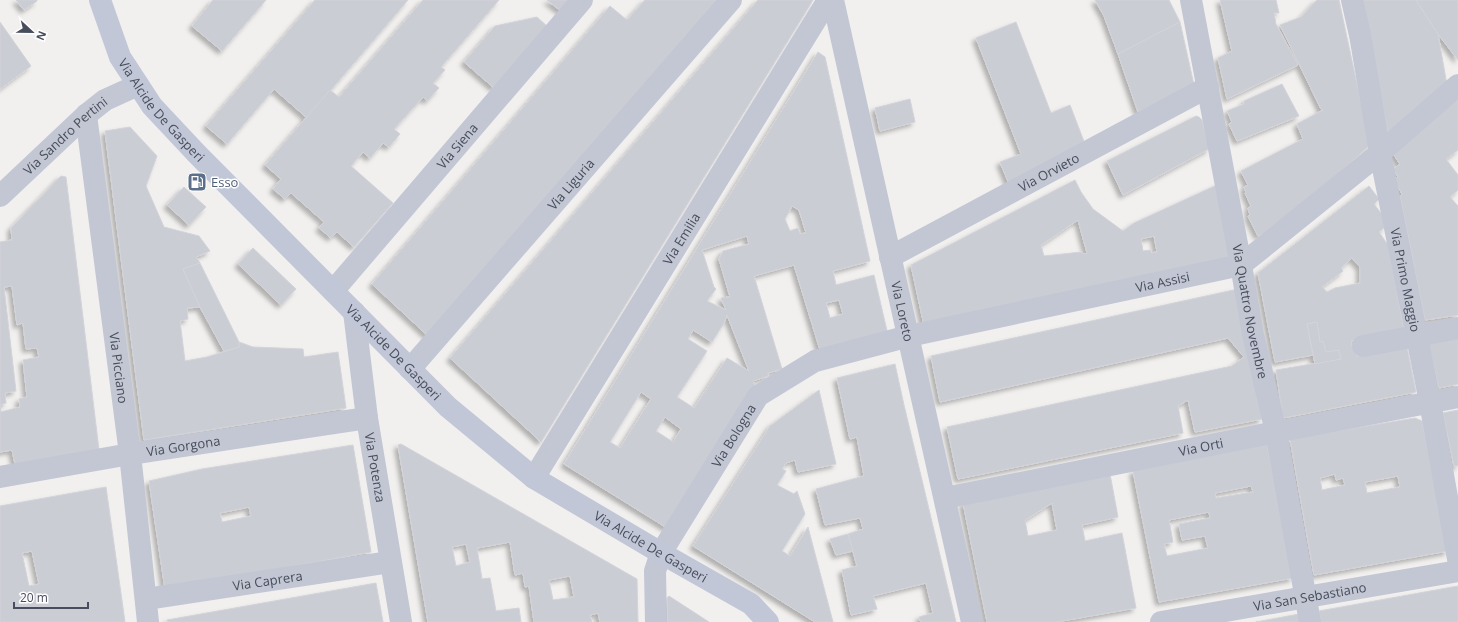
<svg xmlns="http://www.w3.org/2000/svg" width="1458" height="622" font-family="'Open Sans',sans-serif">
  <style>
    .building { fill: #cbcdd4; stroke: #d3d3da; fill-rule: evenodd; filter: url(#shadow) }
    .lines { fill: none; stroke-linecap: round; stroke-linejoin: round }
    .minor { stroke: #c3c7d4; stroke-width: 22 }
    .secondary { stroke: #c2c7d7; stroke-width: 22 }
    .labels { text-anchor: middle; stroke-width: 3; stroke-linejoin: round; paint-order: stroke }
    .street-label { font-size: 13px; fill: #474d5c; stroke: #fff }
    .service-label { font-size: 13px; fill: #4e5e75; stroke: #fff; text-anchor: start }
  </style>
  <defs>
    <filter id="shadow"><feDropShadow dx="-3.5" dy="3.5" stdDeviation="2" flood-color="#0004"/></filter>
  </defs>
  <rect width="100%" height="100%" fill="#f1f0ef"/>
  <g class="building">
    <path d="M16,0H37V1L24,10Z"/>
    <path d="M213,0H266L222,51L192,26Z"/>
    <path d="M315,0H408L307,118L274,89L227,144L206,126Z"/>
    <path d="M423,0H499L441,67L445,70L433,83L439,88L427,101L423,97L394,129L400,134L389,147L383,143L370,158L363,152L351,166L393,203L354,247L337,232L331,238L319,228L324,222L291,193L285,199L273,189L281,179L265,165L330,90L339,97Z"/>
    <path d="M547,0H572L562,12Z"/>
    <path d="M645,0H718L428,336L372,284L610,6L627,20Z"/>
    <path d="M758,0H813L541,442L450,358Z"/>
    <path d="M1095,0H1169L1180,22L1118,54L1104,16Z"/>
    <path d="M1220,0H1276L1279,13H1274L1276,24L1298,65L1227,99L1218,58L1232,51Z"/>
    <path d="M1317,0H1339L1370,145L1297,211L1272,226V229L1258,236L1248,216L1250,215L1248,208L1251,206L1245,193L1246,192L1244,187L1248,185L1241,171L1303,139L1297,124L1323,110L1321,109L1280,25L1301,17Z"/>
    <path d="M1361,0H1416L1438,34L1447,85L1388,132Z"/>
    <path d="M1416,0H1458V60L1438,34Z"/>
    <path d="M537,17L548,27L494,88L464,62L495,26Z"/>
    <path d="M0,22L31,66L0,89Z"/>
    <path d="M1016,22L1051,113L1070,105L1085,144L1009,184L1000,162L1021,154L976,38Z"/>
    <path d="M1180,22L1194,85L1138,112L1118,54Z"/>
    <path d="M818,52L825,57L870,261L833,271L836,285L874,275L888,335L820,350L794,265L754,276L782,369L768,373V376L753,381L756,388L667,528L564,464ZM792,206L799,210L806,233L800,234L798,228L790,231L785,219ZM747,236L749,244L723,251L719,259L730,297L721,298L726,310L707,301L716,289L714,287L702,250ZM839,300L843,314L830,318L826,303ZM727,315L749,371L727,358L694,408L677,397L707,351L688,339L693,330L712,342L724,323ZM641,392L651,399L620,448L610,442ZM665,417L681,429L673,442L656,431Z"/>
    <path d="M1282,84L1299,116L1237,141L1229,124L1232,122L1227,111L1244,104V101Z"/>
    <path d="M1458,98V150L1446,159L1458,175V190L1450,197L1458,206V315L1425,320L1400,196L1402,194L1394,180L1398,177L1393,169L1400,164L1391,151Z"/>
    <path d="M910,99L915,122L880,131L875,108Z"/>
    <path d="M1196,116L1199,117L1202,120L1209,149L1123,195L1107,161Z"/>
    <path d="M130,127L157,156L146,186L164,227L199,236L210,251L196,257L200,263L183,269L200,307L187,308L188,319L180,321L185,361L207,357L239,347V342L253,347L303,349L304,357L338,352L346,408L144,440L105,131Z"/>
    <path d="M61,176L66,177L99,450L15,464L12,450L0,452V405L1,412L20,407L19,399L27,397L23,360L39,357L37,348L26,349L23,323L17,325L12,286L4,287L16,391L5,393L6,403L0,405V242L12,240L11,228Z"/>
    <path d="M1075,180L1081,192L1093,209L1123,231L1134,223L1219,184L1233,260L925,330L911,265ZM1078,220L1087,253L1084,254L1081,252L1044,256L1041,245ZM1154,236L1157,252L1151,253V250L1143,251L1141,239Z"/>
    <path d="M1369,186L1379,199L1374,204L1387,221L1383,225L1385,227L1379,232L1388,245L1404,330L1351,341L1352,346H1355L1357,356L1407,347L1416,392L1283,418L1276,370L1341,359L1339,350L1326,352L1323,341L1320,342L1317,322L1307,324L1313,355L1275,362L1258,273ZM1352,258L1360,267V283L1335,288L1327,292L1322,287L1343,271L1341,268Z"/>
    <path d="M184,187L206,207L189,225L167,205Z"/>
    <path d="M253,248L296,289L281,305L238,264Z"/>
    <path d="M200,263L239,342V347L224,351L200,307L183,269Z"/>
    <path d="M1238,289L1262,419L1195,432L1188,400L1178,406L1183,433L958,479L947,427L1232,366L1244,357L1228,338L940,402L931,356Z"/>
    <path d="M1317,322L1320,342L1323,341L1326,352L1339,350L1341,359L1315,364L1307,324Z"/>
    <path d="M1458,337V384L1439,388L1428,342Z"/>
    <path d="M895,364L904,405L956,622H921L919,617L933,613L926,583L873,596L877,609L851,615L842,570L857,566L848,534L863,529L860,518L825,525L816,489L864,476L857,437L850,439L837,378Z"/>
    <path d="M819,390L836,464L798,472L795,460L786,463L782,469L786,471L777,485L794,494L797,491L805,514L782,551L790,556L808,527L833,622H815L693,546L770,426Z"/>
    <path d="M1458,410V466H1454L1443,413Z"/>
    <path d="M1415,418L1422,421L1448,551L1314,575L1290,439ZM1335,474L1336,480L1343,478L1345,485L1322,490L1320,478ZM1398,476L1400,487L1367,493L1365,482Z"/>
    <path d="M401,444L637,579L638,622H600L598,613L590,615L592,622H534L529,586L525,587L523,573L515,575L510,542L477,548L482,579L490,578L496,611L519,608L521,622H428L398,445ZM466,544L470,562L456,566L452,547ZM570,576L574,597L553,600L549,580Z"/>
    <path d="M1267,444L1293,578L1159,602L1133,471ZM1251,486L1253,492L1216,498L1215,493ZM1209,512L1210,518L1179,524L1182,540L1205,536L1208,548L1167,556L1164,544L1173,542L1169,520Z"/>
    <path d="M353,445L371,552L165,589L149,481L202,469ZM249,507L251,516L222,522L220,513Z"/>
    <path d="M1110,474L1118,517L1082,525L1085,541L1122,533L1136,608L1056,622H987L963,503ZM1052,503L1057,530L1028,536L1025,520Z"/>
    <path d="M106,487L125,622H0V506ZM32,551L39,584L29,586L22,553Z"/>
    <path d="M848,534L853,551L836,555L830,539Z"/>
    <path d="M376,583L383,622H168L167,620Z"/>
    <path d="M1458,586V622H1321L1319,611Z"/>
    <path d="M669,596L709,622H668L667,598Z"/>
    <path d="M1299,614L1300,622H1256Z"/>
  </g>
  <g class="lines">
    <g class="minor">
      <path id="s1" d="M833,0C879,208 926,415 972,622"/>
      <path id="s2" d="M1191,0L1241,265L1253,334L1276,432L1310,622"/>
      <path id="s3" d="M1352,0L1360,35L1380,153L1430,402L1458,559"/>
      <path id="s4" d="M86,115L130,454L148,622"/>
      <path id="s5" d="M0,196L86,115L105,100L138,85"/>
      <path id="s6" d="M890,257L1208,87"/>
      <path id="s7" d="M333,291L582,0"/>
      <path id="s8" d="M354,312L367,418L401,622"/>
      <path d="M1363,346L1458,328"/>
      <path id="s9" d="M410,369L731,0"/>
      <path id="s10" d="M0,477L130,454L367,418"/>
      <path id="s11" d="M534,478L828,0"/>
      <path id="s12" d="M945,498L1276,432L1458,397"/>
      <path id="s13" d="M146,599L390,562"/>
      <path id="s14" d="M656,622L655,571L661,553L758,396L815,361L909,336L1241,265L1380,153L1458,85"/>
      <path id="s15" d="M1161,622L1458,571"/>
    </g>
    <path class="secondary" id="s16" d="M100,0L120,57L152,106L197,154L448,407L534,478L661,553L751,604L768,622"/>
  </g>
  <defs>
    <symbol id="fuel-square" viewBox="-11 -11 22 22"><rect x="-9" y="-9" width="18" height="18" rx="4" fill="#5c6f8a" stroke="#fff"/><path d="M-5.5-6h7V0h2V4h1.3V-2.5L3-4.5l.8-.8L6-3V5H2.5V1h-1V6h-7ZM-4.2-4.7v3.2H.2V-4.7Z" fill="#fff"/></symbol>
  </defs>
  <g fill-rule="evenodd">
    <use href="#fuel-square" x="186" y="171" width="22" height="22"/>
  </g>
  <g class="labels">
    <g class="street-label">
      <text dy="5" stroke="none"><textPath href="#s16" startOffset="128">Via Alcide De Gasperi</textPath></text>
      <text dy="5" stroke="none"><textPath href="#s5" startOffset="89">Via Sandro Pertini</textPath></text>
      <text dy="5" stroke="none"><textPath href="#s7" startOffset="191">Via Siena</textPath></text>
      <text dy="5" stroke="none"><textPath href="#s6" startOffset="180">Via Orvieto</textPath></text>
      <text dy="5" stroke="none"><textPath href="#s9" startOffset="245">Via Liguria</textPath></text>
      <text dy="5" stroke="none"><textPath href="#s11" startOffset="281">Via Emilia</textPath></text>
      <text dy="5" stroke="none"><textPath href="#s3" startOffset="285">Via Primo Maggio</textPath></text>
      <text dy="5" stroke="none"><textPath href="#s14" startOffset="678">Via Assisi</textPath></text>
      <text dy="5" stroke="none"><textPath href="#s1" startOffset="319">Via Loreto</textPath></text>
      <text dy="5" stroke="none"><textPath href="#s2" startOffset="317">Via Quattro Novembre</textPath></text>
      <text dy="5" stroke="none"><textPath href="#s16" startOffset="464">Via Alcide De Gasperi</textPath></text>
      <text dy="5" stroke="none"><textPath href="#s4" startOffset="255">Via Picciano</textPath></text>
      <text dy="5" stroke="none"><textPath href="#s14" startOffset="208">Via Bologna</textPath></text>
      <text dy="5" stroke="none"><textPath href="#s10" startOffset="186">Via Gorgona</textPath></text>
      <text dy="5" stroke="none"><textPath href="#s12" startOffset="261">Via Orti</textPath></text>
      <text dy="5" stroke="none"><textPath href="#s8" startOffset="157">Via Potenza</textPath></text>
      <text dy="5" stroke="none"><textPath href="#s16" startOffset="788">Via Alcide De Gasperi</textPath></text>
      <text dy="5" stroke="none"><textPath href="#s13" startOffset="123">Via Caprera</textPath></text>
      <text dy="5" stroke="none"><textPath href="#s15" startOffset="151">Via San Sebastiano</textPath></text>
    </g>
    <g class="service-label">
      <text x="211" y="187">Esso</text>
    </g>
  </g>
  <g transform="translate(32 32) rotate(112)" stroke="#ffffff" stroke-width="3" paint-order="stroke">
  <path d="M0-3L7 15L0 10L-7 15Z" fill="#474d5c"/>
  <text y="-6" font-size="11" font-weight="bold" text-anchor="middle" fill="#474d5c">N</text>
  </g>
  <path d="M14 602v6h74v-6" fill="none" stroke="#474d5c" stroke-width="2"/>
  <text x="20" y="602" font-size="12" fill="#474d5c" stroke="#ffffff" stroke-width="3" paint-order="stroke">20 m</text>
</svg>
